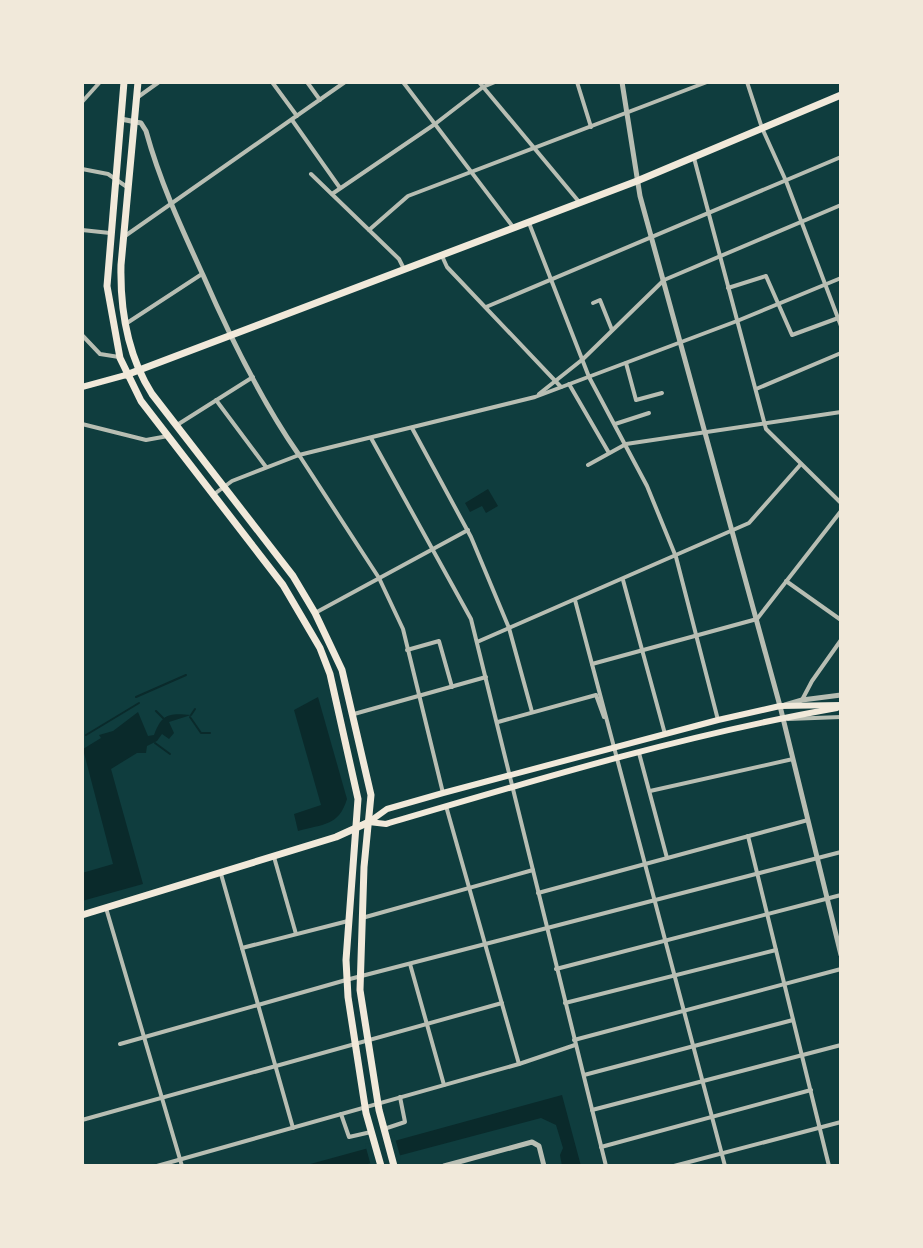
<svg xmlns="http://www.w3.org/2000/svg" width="923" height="1248" font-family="'Fira Sans Condensed',sans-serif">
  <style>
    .water { fill: #0a2a2b }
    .pier { fill: #0f3d3e }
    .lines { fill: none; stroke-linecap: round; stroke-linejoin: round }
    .stream { stroke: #0a2a2b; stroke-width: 2 }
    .minor { stroke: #b8beb3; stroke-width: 4 }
    .tertiary { stroke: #b8beb3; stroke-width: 5 }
    .secondary { stroke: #f1e9da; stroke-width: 6 }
    .primary { stroke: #f1e9da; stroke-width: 7 }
    .trunk { stroke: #f1e9da; stroke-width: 7 }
  </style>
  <rect width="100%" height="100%" fill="#0f3d3e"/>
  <g class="water">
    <path d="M488,489L498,506L486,513L482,506L470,512L465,503Z"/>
    <path d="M318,697L347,799C339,826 323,824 298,831L294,814L321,805L294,710Z"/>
    <path d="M138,712L148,736L154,735C162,714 168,713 191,715L169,722L174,733L169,739L162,734L157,741L147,746L146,753H137L111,769L143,884L82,901V873L113,864L83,749L101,738L99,735L113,731Z"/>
    <path d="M562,1095L581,1166H562L560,1155L563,1148L556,1125L541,1118L360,1166H303Z"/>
  </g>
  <path class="pier" d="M394,1135L401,1159L371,1166L365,1144Z"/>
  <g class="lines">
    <g class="stream">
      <path d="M136,697L186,675"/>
      <path d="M156,711L163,718"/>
      <path d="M191,715L195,709"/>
      <path d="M190,717L201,733H210"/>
      <path d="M86,735L139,703"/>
      <path d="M155,743L170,754"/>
    </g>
    <g class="minor">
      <path d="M272,82L297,116"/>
      <path d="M307,82L320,100"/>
      <path d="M403,82L513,227"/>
      <path d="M479,82L580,203"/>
      <path d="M577,82L591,127"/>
      <path d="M747,82L762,128L786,181L841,326"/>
      <path d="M138,97L159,82"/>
      <path d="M82,102L100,82"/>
      <path d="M292,120L340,188"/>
      <path d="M694,158L766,429L841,503"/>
      <path d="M82,169L108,174L127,187"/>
      <path d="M311,174L399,259L404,269"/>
      <path d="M332,194L435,124L483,87L495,82"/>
      <path d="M529,223L589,377L647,486L676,557L718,720"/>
      <path d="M82,230L110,233"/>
      <path d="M369,230L408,196L707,82"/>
      <path d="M125,236L345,82"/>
      <path d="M442,256L447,267L561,387"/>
      <path d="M728,288L766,276L792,335L841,317"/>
      <path d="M593,303L600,300L612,330"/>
      <path d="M486,307L841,157"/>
      <path d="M127,323L202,274"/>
      <path d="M82,335L100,354L119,357"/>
      <path d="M626,363L636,400L662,393"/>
      <path d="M569,384L609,453"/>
      <path d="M756,389L841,353"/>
      <path d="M539,394L583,359L664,280L841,205"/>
      <path d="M216,400L266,467"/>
      <path d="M82,424L146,440L168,436"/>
      <path d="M615,424L649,413"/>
      <path d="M177,425L253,377"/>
      <path d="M412,428L471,537L509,628L532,712"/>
      <path d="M371,438L471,619L606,1166"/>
      <path d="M299,455L379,578L403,629L443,793"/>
      <path d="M588,465L626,444L841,412"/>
      <path d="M213,495L232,481L299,455L535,397L737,321L841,278"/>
      <path d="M623,580L665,734"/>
      <path d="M786,581L841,620"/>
      <path d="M575,600L725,1166"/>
      <path d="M315,613L468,530"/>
      <path d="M477,642L749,523L801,464"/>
      <path d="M407,650L439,641L452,687"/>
      <path d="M592,664L757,619L841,511"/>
      <path d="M802,700L812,681L841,640"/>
      <path d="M354,714L486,677"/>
      <path d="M788,719L841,717"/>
      <path d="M498,722L596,695L604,717"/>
      <path d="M639,753L667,858"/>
      <path d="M650,791L793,759"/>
      <path d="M446,806L519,1064"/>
      <path d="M748,836L829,1166"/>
      <path d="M274,857L296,934"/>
      <path d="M221,874L293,1128"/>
      <path d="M538,893L808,820"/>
      <path d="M106,908L182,1166"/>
      <path d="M362,918L533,870"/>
      <path d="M242,948L348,921"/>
      <path d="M410,964L444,1085"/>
      <path d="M556,969L841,895"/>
      <path d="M565,1003L776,950"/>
      <path d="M574,1040L841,969"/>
      <path d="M120,1044L346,980L841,852"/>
      <path d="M584,1075L793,1020"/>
      <path d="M592,1110L841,1045"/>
      <path d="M341,1114L349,1137L371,1132"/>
      <path d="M82,1120L502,1003"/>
      <path d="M384,1129L405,1122L400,1097"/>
      <path d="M601,1147L811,1090"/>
      <path d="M82,1164L83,1166"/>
      <path d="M157,1166L519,1064L575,1045"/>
      <path d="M674,1166L841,1122"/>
    </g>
    <g class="tertiary">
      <path d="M622,82L640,196L780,706L841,955"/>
      <path d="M121,119L141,123L146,131C160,182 181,227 203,275C230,337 260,399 299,455"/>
      <path d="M785,705L802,700L841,695"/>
      <path d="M444,1166L532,1142L539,1146L544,1166"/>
    </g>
    <g class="secondary">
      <path d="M82,387L126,375"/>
      <path d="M369,822L387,809L443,793L718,720L780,706L841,705"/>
      <path d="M369,822L386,824C535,780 684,735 837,708"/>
    </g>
    <g class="primary">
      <path d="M126,375L637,181L841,95"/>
      <path d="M82,915L336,837L369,822"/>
    </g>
    <g class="trunk">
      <path d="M124,82L107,286L120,358L141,401L283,585L320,648L330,674L358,799L346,960L348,997L366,1113L381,1166"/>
      <path d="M138,82L121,265C120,310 128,356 152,394L293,576L315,613L342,670L371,795L364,867L360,990L379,1110L394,1166"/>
    </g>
  </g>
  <rect width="923" height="1248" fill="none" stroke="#f1e9da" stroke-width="168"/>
</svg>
